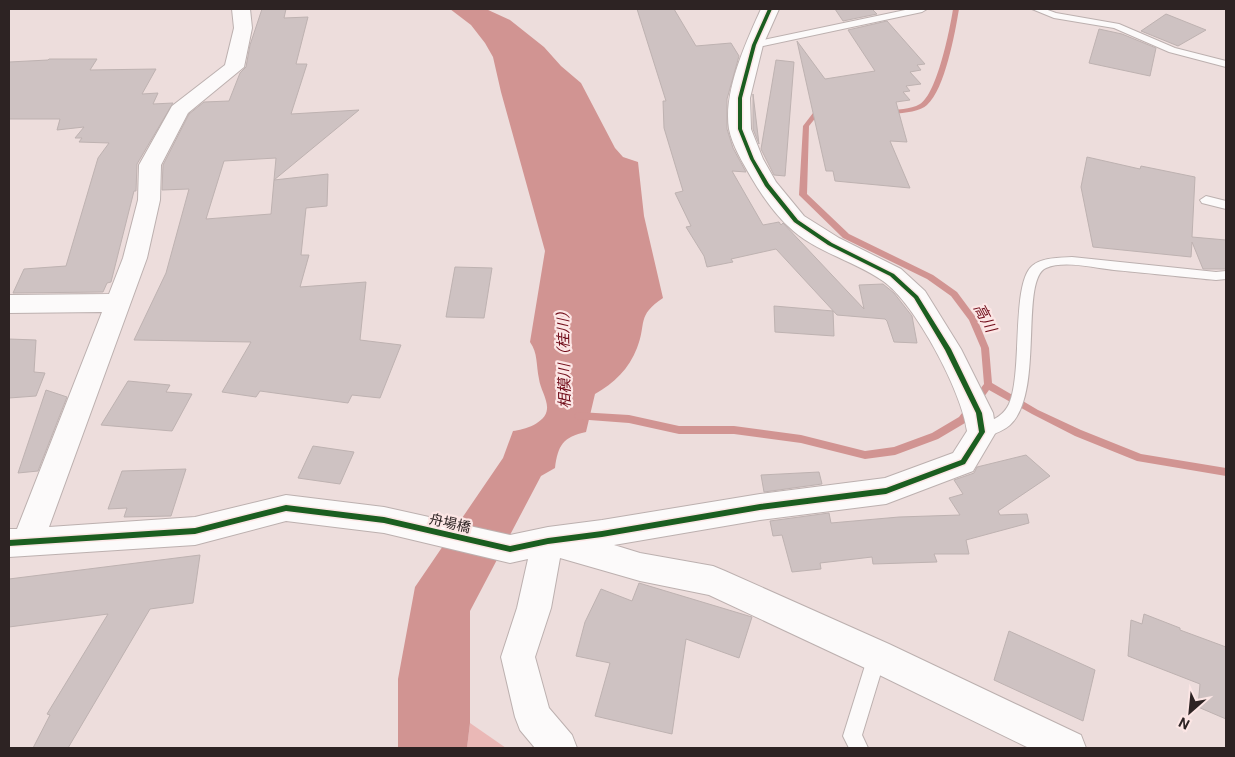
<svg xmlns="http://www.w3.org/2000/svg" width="1235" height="757" font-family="Roboto,'Noto Sans JP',sans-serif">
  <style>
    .green { fill: #eab8b6 }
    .water { fill: #d19492 }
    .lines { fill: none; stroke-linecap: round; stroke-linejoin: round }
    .stream { fill: #d19492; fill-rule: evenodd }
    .building { fill: #cec2c2; stroke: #beb2b1 }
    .service-casing { stroke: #bcb0af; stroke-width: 2 }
    .minor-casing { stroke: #bcb0af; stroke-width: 2 }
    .service { fill: #fcfafa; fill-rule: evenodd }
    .minor { fill: #fcfafa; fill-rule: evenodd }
    .cycleway-casing { stroke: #fce6e5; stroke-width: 3 }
    .cycleway { fill: #1b5e20; fill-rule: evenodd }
    .labels { text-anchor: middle; stroke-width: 4.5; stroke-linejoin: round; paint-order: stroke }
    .street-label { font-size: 14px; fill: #2d2323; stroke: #fce6e5 }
    .water-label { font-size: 15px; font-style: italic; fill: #710d1a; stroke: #fce6e5 }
  </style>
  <rect width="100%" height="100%" fill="#eddddc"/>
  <path class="green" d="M470,723L506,748H467Z"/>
  <path class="water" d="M450,9H486L510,20L544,47L561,66L581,83L615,148L623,157L638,162L644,216L663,298C636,316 647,323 637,348C629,369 614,383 595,394L586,432C563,437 558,445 555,468L541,476L470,611V723L467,748H398V679L415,587L503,458L513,431C524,430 546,423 547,409C548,400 540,388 539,379C536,365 538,353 530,342L545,251L501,92L493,57L485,43L471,25Z"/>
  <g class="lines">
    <g class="stream">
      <path d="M953,9H959C955,33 945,89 927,105C920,112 895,115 886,113V111C897,109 910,110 920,104C937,94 950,29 953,9Z"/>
      <path d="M825,111L828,113L827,114L817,116L809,126L807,194L849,234L933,275L957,292L977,319L989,348L992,383L1038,410L1081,430L1141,454L1226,468V476L1137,461L1075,436L1032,414L989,390L965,423L938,439L895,455L865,459L801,443L734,434H679L629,423L576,419L574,416L576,413L579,412L629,415L679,426H734L801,435L865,451L894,447L932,433L959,417L984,384L981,348L969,320L951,296L927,279L843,238L799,195L803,126L813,113Z"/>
    </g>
  </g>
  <g class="building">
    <path d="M262,9H286L284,18L308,17L296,64H307L291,114L359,110L274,180L276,158L224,161L206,219L271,214L274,180L328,174L327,206L306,208L301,255H309L300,287L366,282L360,340L401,345L380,398L352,395L348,403L260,391L256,397L222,392L251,342L134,340L166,273L189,189L162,190L163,165L189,114L204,102L229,101L240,73L246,67L250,45Z"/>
    <path d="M637,9H674L696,46L731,43L739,56L727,99V129L733,148L746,172L732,171L763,225L779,222L781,225L783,223L864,309L859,285L883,284L894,293L912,316L917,343L894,342L887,321L885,319L837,315L776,249L731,259L733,262L707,267L704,256L686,227L691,226L675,193L683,191L664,128L663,101H666Z"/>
    <path d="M835,9H872L877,14L843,21Z"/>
    <path d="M1166,14L1206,30L1178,46L1141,31Z"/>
    <path d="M887,21L925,64L917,65L921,70L910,72L921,84L906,86L910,91L903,92L910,100L896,102L907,142L890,141L910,188L835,181L833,171H826L797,41L825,79L875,71L848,30Z"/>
    <path d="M1099,29L1122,34L1156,48L1150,76L1089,63Z"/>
    <path d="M49,59H97L90,70L156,69L142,94L158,93L153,104L173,103L137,164L136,191H134L111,282L107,283L103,292L13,293L24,269L66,266L98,158L109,143L79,142L82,138H75L84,127L57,130L60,119H9V62L48,60Z"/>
    <path d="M776,60L794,62L785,176L774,175L761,149Z"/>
    <path d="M753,94L759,144L753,129Z"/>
    <path d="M1087,157L1140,169L1141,166L1195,177L1192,237L1226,240V269H1203L1192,242L1191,257L1093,247L1081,187Z"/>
    <path d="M455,267L492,268L484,318L446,317Z"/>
    <path d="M774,306L833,311L834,336L775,332Z"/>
    <path d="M9,339L36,340L34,372L45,373L36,396L9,398Z"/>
    <path d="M128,381L170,385L166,392L192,394L172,431L101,425Z"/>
    <path d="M46,390L67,397L38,471L18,473Z"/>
    <path d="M313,446L354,452L340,484L298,478Z"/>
    <path d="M1026,455L1050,476L998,511L1000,515L1027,514L1029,523L966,540L969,554H934L937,562L873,564L872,557L820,563L821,569L792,572L782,535L773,536L770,521L829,513L831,523L899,517L960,515L949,498L963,494L954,480L974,473L977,467Z"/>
    <path d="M186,469L171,516L124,517L127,508L108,509L122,471Z"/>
    <path d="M819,472L822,484L764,492L761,475Z"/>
    <path d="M200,555L193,603L150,609L68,748H33L50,715L47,714L108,614L9,627V579Z"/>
    <path d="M639,583L752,617L739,658L686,639L672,734L595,716L610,663L576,656L585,622L601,589L632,601Z"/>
    <path d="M1144,614L1180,628V630L1226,647V719L1198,707L1200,684L1128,656L1131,620L1142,624Z"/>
    <path d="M1009,631L1095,670L1083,721L994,680Z"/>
  </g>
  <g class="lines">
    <defs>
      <g id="service">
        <path d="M910,9H927L922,12L754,48L749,45L754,42Z"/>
        <path d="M1032,9H1045L1056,13L1119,24L1175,48L1226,61V67L1169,52L1114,28L1054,18Z"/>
        <path d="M1206,196L1226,201V209L1202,203L1200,200Z"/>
        <path d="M1072,257L1216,272L1226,271V279L1216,280C1182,277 1148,273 1114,270C1095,268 1064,260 1046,268C1019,280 1045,393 1010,425C1002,432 991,435 982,438L977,436L975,432C980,421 1000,423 1009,404C1023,372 1011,284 1032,266C1042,257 1059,258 1072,257Z"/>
        <path d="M877,648L883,650L886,656L862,735L868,748H849L843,736L868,656L871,650Z"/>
      </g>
      <path id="minor" d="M232,9H250L252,28L244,67L188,113L161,165L160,200L147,258L49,527L195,517L286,495L384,507L510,535L548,527L602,520L760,494L885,478L953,453L967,431C962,392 915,303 883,281C853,260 814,252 788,226C774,213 761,194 751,177C743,163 732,145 729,129C723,92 746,42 761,9H779L763,45L750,98L751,129L763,159L776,182L804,216L839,238L901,269L925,291L961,349L993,413L996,432L973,471L886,504L760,520L614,545L640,553L713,566L725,571L889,644L1081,735L1086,748H1029L865,668L709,595L640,581L560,558L551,608L535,657L549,708L572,735L577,748H535L520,730L515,717L501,657L517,608L528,559L510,563L384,533L286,521L195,545L9,557V529H17L102,312L9,313V295L109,294L123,258L138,200L139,165L172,106L225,65L234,28Z"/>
    </defs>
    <use href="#service" class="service-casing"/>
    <use href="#minor" class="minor-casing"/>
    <use href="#service" class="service"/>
    <use href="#minor" class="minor"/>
    <defs>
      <path id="cycleway" d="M768,9H772L756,45L742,98V129L754,159L769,184L798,220L832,243L894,274L918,296L951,349L982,413L985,432L965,464L886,494L760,510L602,537L548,544L510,552L384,523L286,511L195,534L9,546V540L195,528L286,505L384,517L510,546L548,538L602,531L760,504L886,488L961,460L979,432L976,413L945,350L914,298L890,276L828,245L794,222L765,186L750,159L738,129V98L752,45Z"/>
    </defs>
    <use href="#cycleway" class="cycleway-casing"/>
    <use href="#cycleway" class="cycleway"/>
  </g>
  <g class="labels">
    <g class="street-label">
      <text transform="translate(450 523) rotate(13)" y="5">舟場橋</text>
    </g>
    <g class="water-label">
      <text transform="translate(985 318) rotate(62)" y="5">高川</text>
      <text transform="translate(564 356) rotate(-91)" y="5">相模川（桂川）</text>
    </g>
  </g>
  <rect width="1235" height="757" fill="none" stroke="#2d2323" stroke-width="20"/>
  <g transform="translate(1190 712) rotate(207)" stroke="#fce6e5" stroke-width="4" paint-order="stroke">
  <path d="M0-4L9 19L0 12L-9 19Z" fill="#2d2323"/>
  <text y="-8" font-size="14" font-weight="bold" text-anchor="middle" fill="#2d2323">N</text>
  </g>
</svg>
